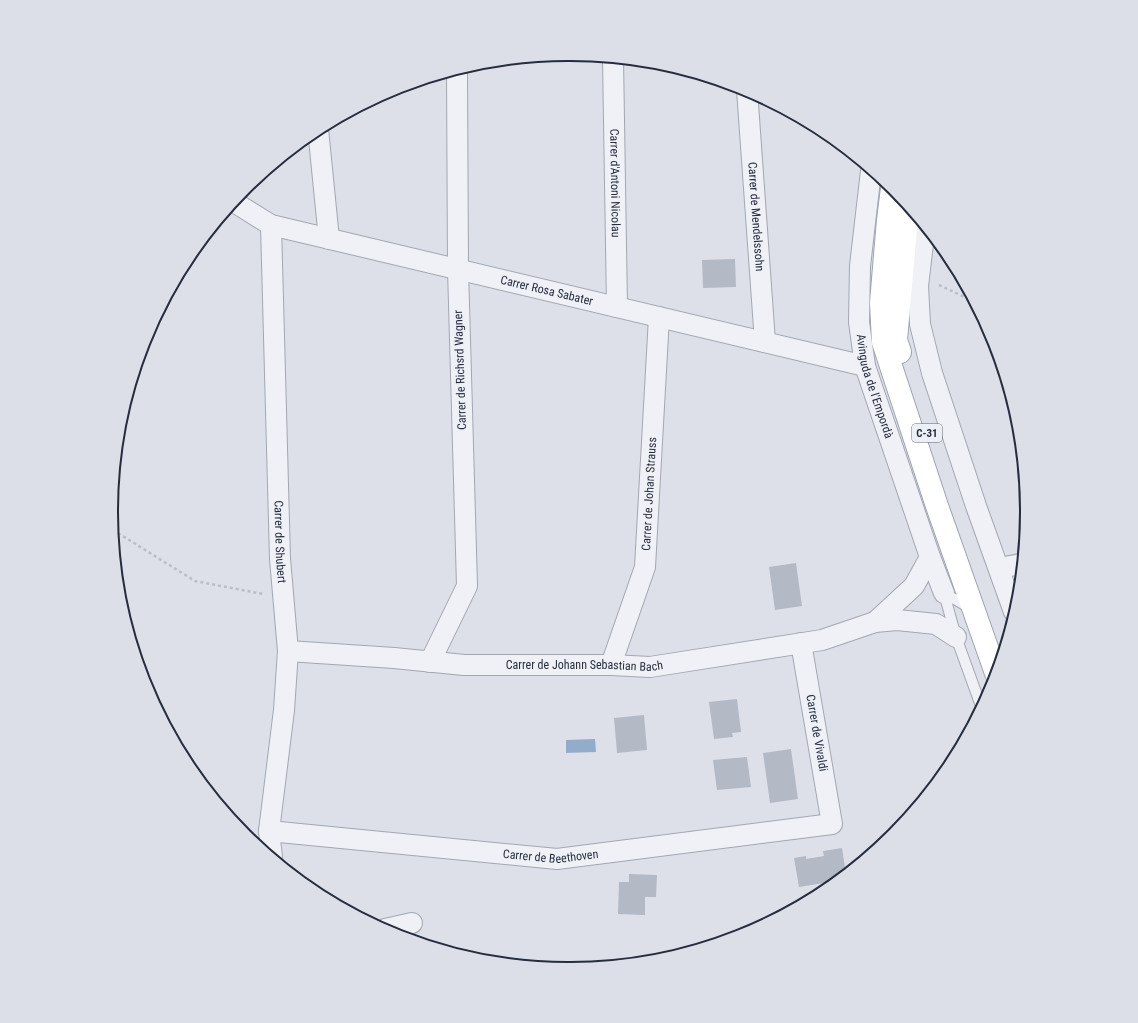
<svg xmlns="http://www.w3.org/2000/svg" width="1138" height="1023" font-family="'Roboto Condensed',sans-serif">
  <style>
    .water { fill: #94accb }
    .building { fill: #b3b9c5 }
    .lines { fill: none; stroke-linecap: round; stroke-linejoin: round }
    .lane-casing { stroke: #a2a7b2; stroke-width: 12 }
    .street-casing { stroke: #a2a7b2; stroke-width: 22 }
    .primary-casing { stroke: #9ba4b5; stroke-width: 24 }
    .path { stroke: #bbbec6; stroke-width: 2.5; stroke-dasharray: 3 3; stroke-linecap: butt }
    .lane { stroke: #f0f1f6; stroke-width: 10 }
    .street { stroke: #f0f1f6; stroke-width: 20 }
    .primary { stroke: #fff; stroke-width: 22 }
    .labels { text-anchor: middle; stroke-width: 3; stroke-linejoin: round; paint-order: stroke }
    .shield { fill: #eceff6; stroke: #616776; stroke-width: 1 }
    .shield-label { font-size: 11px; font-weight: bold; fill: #252d3f }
    .street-label { font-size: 12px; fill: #252d3f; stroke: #eceff6 }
    .rim { fill: none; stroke: #252d3f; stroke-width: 2 }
  </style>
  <rect width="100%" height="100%" fill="#dde0e8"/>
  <path class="water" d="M595,739L596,752L566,753V740Z"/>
  <g class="building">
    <path d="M735,259L736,287L703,288L702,260Z"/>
    <path d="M796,563L802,606L775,610L769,567Z"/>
    <path d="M737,699L741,732L732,733L733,737L714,739L709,702Z"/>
    <path d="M644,715L647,750L617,753L614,718Z"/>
    <path d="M791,749L798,799L770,803L763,753Z"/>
    <path d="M747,757L751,787L717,790L713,760Z"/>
    <path d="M842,848L846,874L841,877L836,878V881L799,887L794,858L806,856V859L824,856L823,851Z"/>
    <path d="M629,874L657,875L656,897H645V915L618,914L619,882H629Z"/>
  </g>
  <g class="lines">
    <defs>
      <g id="lane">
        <path d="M944,593L956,637L981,706"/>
        <path d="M944,593L970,608"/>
      </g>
      <g id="street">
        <path id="s1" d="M613,58L617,307"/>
        <path id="s2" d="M747,90L765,342"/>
        <path d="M318,129L329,239"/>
        <path id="s3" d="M871,171L860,266L859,322L865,366L930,557L944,593"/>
        <path id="s4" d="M234,202L271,225L865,366"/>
        <path id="s5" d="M271,225L280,559L288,651L284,710L269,831L272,857"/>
        <path d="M925,227L918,286L920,324L932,373L976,506L1014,612"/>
        <path d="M999,568L1021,564"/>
        <path d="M875,622L914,586L930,557"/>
        <path id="s6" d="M288,651L394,658L464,665H611L650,667L822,640L875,622L897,620L936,624L956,637"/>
        <path d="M430,662L467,586L458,269L457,70"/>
        <path id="s7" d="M611,665L645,567L659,317"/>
        <path id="s8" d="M269,831L557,859L832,824L801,643"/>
        <path d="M385,929L412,923"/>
      </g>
      <g id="primary">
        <path d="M892,188L888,220L881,303L883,342L937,506L996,673"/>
        <path d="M900,352L896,340L908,207"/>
      </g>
    </defs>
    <use href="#lane" class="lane-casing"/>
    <use href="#street" class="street-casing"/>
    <use href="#primary" class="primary-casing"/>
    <g class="path">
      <path d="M939,285L973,301"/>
      <path d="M113,530L195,581L263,594"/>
    </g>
    <use href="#lane" class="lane"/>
    <use href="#street" class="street"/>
    <use href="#primary" class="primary"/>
  </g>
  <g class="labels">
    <rect class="shield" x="912" y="424" width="30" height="18" rx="3"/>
    <g class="shield-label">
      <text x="927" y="437">C-31</text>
    </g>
    <g class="street-label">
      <text dy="4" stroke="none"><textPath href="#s1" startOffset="125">Carrer d'Antoni Nicolau</textPath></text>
      <text dy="4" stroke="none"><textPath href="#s2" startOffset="127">Carrer de Mendelssohn</textPath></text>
      <text dy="4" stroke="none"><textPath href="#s4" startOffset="327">Carrer Rosa Sabater</textPath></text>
      <text transform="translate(460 370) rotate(-92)" y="4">Carrer de Richsrd Wagner</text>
      <text dy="4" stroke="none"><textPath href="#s3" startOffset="218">Avinguda de l'Empordà</textPath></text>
      <text dy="4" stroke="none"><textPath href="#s7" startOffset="177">Carrer de Johan Strauss</textPath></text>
      <text dy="4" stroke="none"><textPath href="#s5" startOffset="317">Carrer de Shubert</textPath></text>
      <text dy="4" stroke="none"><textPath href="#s6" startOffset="297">Carrer de Johann Sebastian Bach</textPath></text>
      <text transform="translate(817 733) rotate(80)" y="4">Carrer de Vivaldi</text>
      <text dy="4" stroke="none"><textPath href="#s8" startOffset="283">Carrer de Beethoven</textPath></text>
    </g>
  </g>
  <path d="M0 0H1138V1023H0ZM568 61H570A450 450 0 0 1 1020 511V512A450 450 0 0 1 570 962H568A450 450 0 0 1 118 512V511A450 450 0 0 1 568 61Z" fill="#dcdfe7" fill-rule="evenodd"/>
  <path class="rim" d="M568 61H570A450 450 0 0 1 1020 511V512A450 450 0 0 1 570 962H568A450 450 0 0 1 118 512V511A450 450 0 0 1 568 61Z"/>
</svg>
